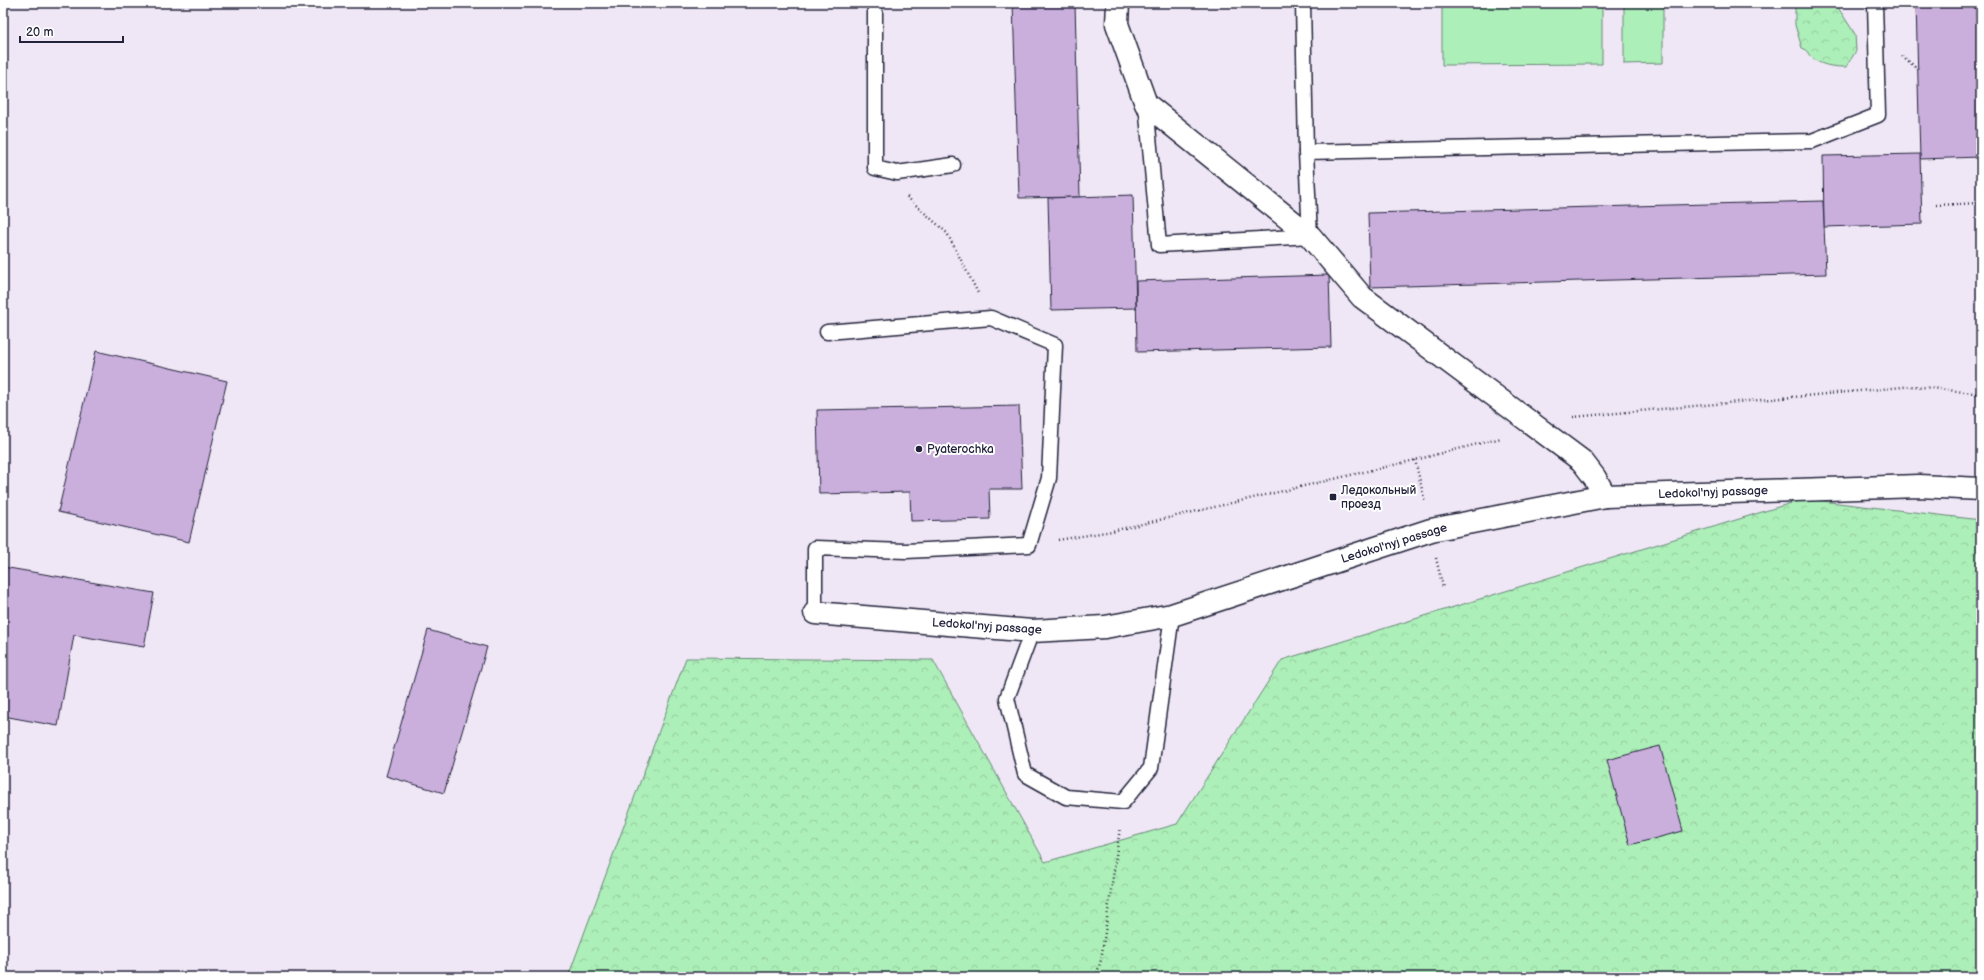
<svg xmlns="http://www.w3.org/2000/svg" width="1984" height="980" font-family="'Balsamiq Sans',sans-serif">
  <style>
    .grass { fill: #adefb8; stroke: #68887a }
    .forest { fill: url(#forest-crowns); stroke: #68887a }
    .building { fill: #caafdd; stroke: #22223b }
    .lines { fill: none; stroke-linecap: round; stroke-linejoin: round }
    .lane-casing { stroke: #22223b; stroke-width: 17 }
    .street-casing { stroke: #22223b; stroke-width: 25 }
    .path { stroke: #22223b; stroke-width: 2.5; stroke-dasharray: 1 3; stroke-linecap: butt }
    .lane { stroke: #fff; stroke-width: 14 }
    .street { stroke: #fff; stroke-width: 22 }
    .poi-dot { fill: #22223b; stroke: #fff; stroke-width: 1.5 }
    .labels { text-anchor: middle; stroke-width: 4; stroke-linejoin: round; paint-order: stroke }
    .poi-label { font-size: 12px; fill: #22223b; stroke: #fff; text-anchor: start }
    .street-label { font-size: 12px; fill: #22223b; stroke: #fff }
  </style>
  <defs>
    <pattern id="forest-crowns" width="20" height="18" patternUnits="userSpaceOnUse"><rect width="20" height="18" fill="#adefb8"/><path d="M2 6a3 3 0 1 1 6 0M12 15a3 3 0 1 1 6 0" fill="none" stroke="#95cd9f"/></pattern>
  </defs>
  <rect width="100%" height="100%" fill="#efe7f5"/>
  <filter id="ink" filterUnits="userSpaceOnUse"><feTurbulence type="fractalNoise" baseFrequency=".025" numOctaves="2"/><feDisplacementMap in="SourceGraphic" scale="8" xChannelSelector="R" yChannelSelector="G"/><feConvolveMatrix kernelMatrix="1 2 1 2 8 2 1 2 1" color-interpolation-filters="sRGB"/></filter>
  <g filter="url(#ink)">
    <g class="grass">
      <path d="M1442,3H1602V64L1442,65Z"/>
      <path d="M1624,3H1663V63L1624,64Z"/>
    </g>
    <g class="forest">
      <path d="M1795,3H1835L1855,34L1856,51L1846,67C1834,67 1824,66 1813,59C1808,55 1808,50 1802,48L1795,25Z"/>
      <path d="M1804,499L1981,520V977H568L686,658L933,660L1045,862L1177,824L1282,660Z"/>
    </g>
    <g class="building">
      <path d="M1013,3H1075L1080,197L1019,198Z"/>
      <path d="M1916,3H1981V157L1920,159Z"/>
      <path d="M1920,154L1922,224L1824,227L1823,156Z"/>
      <path d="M1133,195L1136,308L1051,310L1048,198Z"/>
      <path d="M1823,201L1826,274L1370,287L1368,213Z"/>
      <path d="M1329,275L1331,347L1137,352L1136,281Z"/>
      <path d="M96,351L227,381L189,542L58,512Z"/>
      <path d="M1019,406L1022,489H989L990,519L911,521L910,492L819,494L817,410Z"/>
      <path d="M3,567L154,593L144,647L74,635L58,726L3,716Z"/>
      <path d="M428,630L487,647L444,793L386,776Z"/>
      <path d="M1660,746L1683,831L1630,845L1607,760Z"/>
    </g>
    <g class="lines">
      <defs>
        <g id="lane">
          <path d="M875,3V168L897,173L953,165"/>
          <path d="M1146,104L1159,245L1310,236L1306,152L1303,3"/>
          <path d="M1306,152L1812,141L1878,115L1875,3"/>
          <path d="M815,613V548L906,551L1029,545L1049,478L1055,345L991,318L827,332"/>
          <path d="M1032,631L1007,698L1025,774L1066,797L1123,802L1151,768L1172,615"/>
        </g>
        <g id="street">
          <path d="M1118,3L1117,24L1146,104L1310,236L1362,297L1582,461L1595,478L1605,496"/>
          <path d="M815,613L1032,631L1105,627L1172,615L1431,530L1605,496L1919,486L1981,489"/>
        </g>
      </defs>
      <use href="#lane" class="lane-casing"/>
      <use href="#street" class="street-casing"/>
      <g class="path">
        <path d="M1902,56L1918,69"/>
        <path d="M907,197L947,233L978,293"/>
        <path d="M1936,205L1981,203"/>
        <path d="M1573,417L1914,386L1981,394"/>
        <path d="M1415,460L1425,502"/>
        <path d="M1058,540L1112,531L1415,460L1501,438"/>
        <path d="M1436,558L1443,588"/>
        <path d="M1096,977L1101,960L1120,828"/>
      </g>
      <use href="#lane" class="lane"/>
      <use href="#street" class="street"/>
    </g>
  </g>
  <g class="poi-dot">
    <circle cx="919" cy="449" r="4"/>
    <rect x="1329" y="493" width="8" height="8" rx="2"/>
  </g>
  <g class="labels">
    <g class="poi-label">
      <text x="927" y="453">Pyaterochka</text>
      <text x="1341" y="494">Ледокольный<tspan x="1341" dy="14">проезд</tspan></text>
    </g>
    <g class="street-label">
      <text transform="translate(1713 492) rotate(-2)" y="4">Ledokol'nyj passage</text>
      <text transform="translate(1394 543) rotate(-17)" y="4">Ledokol'nyj passage</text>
      <text transform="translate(987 626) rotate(4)" y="4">Ledokol'nyj passage</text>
    </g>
  </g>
  <rect width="1984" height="980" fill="none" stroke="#fff" stroke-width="16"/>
  <rect x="8" y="8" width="1968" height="964" fill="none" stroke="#22223b" stroke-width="1.5" filter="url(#ink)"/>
  <path d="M20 36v6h103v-6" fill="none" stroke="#22223b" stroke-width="2"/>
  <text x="26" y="36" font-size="12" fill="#22223b" stroke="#ffffff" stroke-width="3" paint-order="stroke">20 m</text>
</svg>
